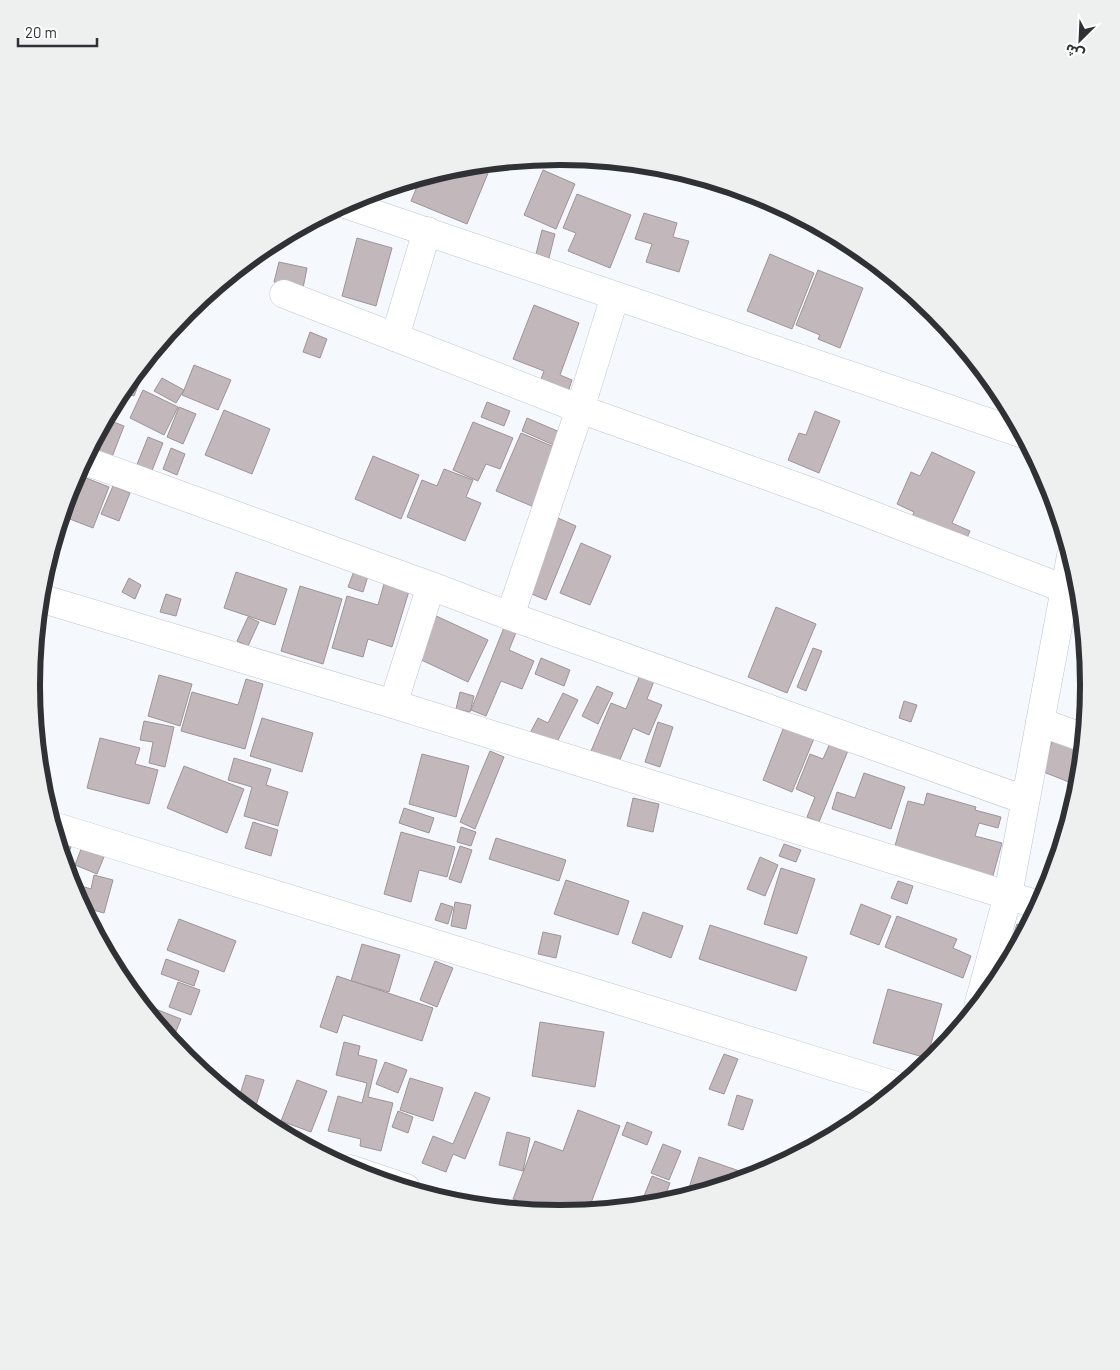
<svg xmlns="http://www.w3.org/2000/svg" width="1120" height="1370" font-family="Barlow,'Noto Sans Arabic',sans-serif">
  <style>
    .building { fill: #c2b7ba; stroke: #9e9496 }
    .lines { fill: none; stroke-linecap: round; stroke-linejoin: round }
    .street-casing { stroke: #c0c5ce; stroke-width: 29 }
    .street { stroke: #fff; stroke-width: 28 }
    .rim { fill: none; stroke: #2f3134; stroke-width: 6 }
  </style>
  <rect width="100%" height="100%" fill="#f5f9fe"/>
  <g class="building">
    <path d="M485,164L491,166L467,224L411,201L421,177L457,166Z"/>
    <path d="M543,170L575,184L556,229L524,215Z"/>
    <path d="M577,194L631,215L610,268L568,251L576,233L563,228Z"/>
    <path d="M644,213L677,223L673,237L689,241L679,272L646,262L652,244L635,239Z"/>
    <path d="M542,230L555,234L549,258L536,254Z"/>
    <path d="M357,238L392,248L376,306L342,296Z"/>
    <path d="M770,254L814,273L792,329L747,311Z"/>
    <path d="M279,262L307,268L303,288L274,282Z"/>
    <path d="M818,270L863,288L840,348L818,339L820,335L796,325Z"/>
    <path d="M534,305L579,323L560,375L572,380L566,398L538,387L544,371L513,359Z"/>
    <path d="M310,332L327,339L320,358L303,352Z"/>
    <path d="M151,354L134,396L121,391Z"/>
    <path d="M194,365L231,380L218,410L182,395Z"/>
    <path d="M162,378L184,390L176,403L154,391Z"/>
    <path d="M143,390L178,407L164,435L130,418Z"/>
    <path d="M487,402L510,411L504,426L481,417Z"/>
    <path d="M179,407L196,414L183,444L167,437Z"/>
    <path d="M224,410L270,429L252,474L205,455Z"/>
    <path d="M815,411L840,421L819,473L788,460L799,433L806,435Z"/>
    <path d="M527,418L562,433L556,446L522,431Z"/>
    <path d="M111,421L124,426L112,457L99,451Z"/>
    <path d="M473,422L513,438L500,469L486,464L478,481L453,470Z"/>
    <path d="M521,433L559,449L534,507L496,491Z"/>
    <path d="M148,437L163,443L151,473L136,467Z"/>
    <path d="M171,448L185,454L177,475L163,469Z"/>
    <path d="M932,452L975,472L952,523L970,531L962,549L909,525L914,512L897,504L911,472L920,476Z"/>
    <path d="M373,456L419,475L401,519L355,499Z"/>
    <path d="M444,469L473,480L466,497L481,503L465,541L407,517L422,480L437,486Z"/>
    <path d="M76,474L109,487L93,528L62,516L72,482Z"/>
    <path d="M113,486L130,493L119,521L101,514Z"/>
    <path d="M558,518L576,526L546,600L527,592Z"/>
    <path d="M581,543L611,556L590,605L560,593Z"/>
    <path d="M354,571L368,576L363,592L348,587Z"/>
    <path d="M236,572L287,589L275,625L224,608Z"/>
    <path d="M129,578L141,585L135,599L122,592Z"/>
    <path d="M384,584L409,591L392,647L368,639L363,657L332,648L347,596L378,605Z"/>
    <path d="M300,586L342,599L323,664L281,651Z"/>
    <path d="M166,594L181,599L176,616L160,612Z"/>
    <path d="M776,607L816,624L787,693L748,677Z"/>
    <path d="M432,614L488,640L468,682L413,656Z"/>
    <path d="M248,617L259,622L248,646L237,641Z"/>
    <path d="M505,625L517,630L509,650L534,661L522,689L501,681L486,716L471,710Z"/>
    <path d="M813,648L822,651L806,691L797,687Z"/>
    <path d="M541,658L570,670L564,686L535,674Z"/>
    <path d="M642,670L656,676L647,699L662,705L649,735L633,728L619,762L591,751L611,703L626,709Z"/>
    <path d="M159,675L192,684L180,726L148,716Z"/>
    <path d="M246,679L263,684L245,749L181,731L192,692L238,705Z"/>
    <path d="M597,686L613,693L598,724L582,716Z"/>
    <path d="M460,692L474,696L470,712L456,709Z"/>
    <path d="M563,693L578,700L555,746L530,733L538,718L548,723Z"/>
    <path d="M904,701L917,705L911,722L899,718Z"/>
    <path d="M262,718L313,733L302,772L250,756Z"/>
    <path d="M144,721L174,727L165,767L149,763L153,742L140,740Z"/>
    <path d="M658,722L673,727L660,767L645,762Z"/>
    <path d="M785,724L815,736L792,792L763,780Z"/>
    <path d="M1054,737L1082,748L1079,786L1041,771Z"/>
    <path d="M100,738L140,748L135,764L158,770L149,804L87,788Z"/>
    <path d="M831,741L849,748L819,822L807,817L815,797L796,789L810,754L823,759Z"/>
    <path d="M490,751L504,757L475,829L460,822Z"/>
    <path d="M422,754L469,766L456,817L409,804Z"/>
    <path d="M234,758L271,769L266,785L288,792L278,826L244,816L252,787L228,780Z"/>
    <path d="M184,766L244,789L227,833L167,808Z"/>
    <path d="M864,773L905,787L891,829L832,809L837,792L855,798Z"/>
    <path d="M927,793L976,807L975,810L1001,817L998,828L979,823L975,836L1002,843L992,879L894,849L908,801L924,805Z"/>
    <path d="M633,798L659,804L653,832L627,826Z"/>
    <path d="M404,808L434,818L429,833L399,823Z"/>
    <path d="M253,822L278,830L271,856L245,848Z"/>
    <path d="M461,827L476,832L471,846L457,842Z"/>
    <path d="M401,832L455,847L447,877L419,870L411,902L384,894Z"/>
    <path d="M496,838L566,860L559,881L489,859Z"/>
    <path d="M57,840L71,847L65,862L63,861Z"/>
    <path d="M83,844L106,852L97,874L75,865Z"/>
    <path d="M784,844L801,850L796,862L779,856Z"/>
    <path d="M460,846L472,850L461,883L449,879Z"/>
    <path d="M760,857L778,865L765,896L747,889Z"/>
    <path d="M781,868L815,879L797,934L764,924Z"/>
    <path d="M94,875L113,880L104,913L82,907L73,890L75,884L91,889Z"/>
    <path d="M566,880L629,901L618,935L554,914Z"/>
    <path d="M898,881L913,886L907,904L891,898Z"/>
    <path d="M455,902L471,905L466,929L451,926Z"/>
    <path d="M441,903L453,907L448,924L435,920Z"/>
    <path d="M861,904L891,916L879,945L850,934Z"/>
    <path d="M643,912L683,926L671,958L632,943Z"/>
    <path d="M897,916L957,939L953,948L971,956L963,978L885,947Z"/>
    <path d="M179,919L236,941L224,972L167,950Z"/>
    <path d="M1017,924L1027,928L1017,946L1010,944Z"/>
    <path d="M710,925L807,957L796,991L699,959Z"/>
    <path d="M543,932L561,936L556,958L538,954Z"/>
    <path d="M362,944L400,955L389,992L351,981Z"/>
    <path d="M999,945L1015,950L1000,978L989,974Z"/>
    <path d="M166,959L199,971L194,986L161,974Z"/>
    <path d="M435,961L453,968L437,1007L420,1000Z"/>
    <path d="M337,976L433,1008L422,1041L343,1015L337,1033L320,1027Z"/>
    <path d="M178,982L200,990L191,1015L169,1007Z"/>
    <path d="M888,989L942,1004L927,1058L873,1043Z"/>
    <path d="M153,1008L181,1019L172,1041L150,1015Z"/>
    <path d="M540,1022L604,1032L595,1087L532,1076Z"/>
    <path d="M344,1042L360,1046L358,1055L377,1060L368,1097L393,1103L381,1151L360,1146L361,1139L328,1131L338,1096L362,1103L367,1083L336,1075Z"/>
    <path d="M724,1054L738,1059L724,1094L709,1089Z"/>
    <path d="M385,1062L407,1070L398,1093L376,1084Z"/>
    <path d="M246,1075L264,1080L254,1112L250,1111L238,1101Z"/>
    <path d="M410,1078L443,1088L433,1121L400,1110Z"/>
    <path d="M297,1080L327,1091L311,1132L281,1121Z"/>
    <path d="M475,1092L490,1098L465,1159L453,1154L446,1172L422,1163L433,1136L453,1144Z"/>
    <path d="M737,1095L753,1100L743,1130L728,1125Z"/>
    <path d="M578,1110L620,1126L588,1211L560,1214L550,1213L513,1199L535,1141L563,1151Z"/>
    <path d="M398,1111L413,1117L408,1133L392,1127Z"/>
    <path d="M627,1122L652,1132L647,1145L622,1135Z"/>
    <path d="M507,1132L530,1138L523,1171L499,1165Z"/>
    <path d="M663,1144L681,1151L669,1180L651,1173Z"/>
    <path d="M699,1157L754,1176L686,1197Z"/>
    <path d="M652,1176L670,1183L662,1204L640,1206Z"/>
  </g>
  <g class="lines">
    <defs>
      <g id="street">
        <path d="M345,204L1023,434"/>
        <path d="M284,294L580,409L820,495L1065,589"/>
        <path d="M395,337L427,231"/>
        <path d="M83,460L431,586L510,616L1025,800"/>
        <path d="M40,598L393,704L1039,905"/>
        <path d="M510,616L580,409L615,296"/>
        <path d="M393,704L431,586"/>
        <path d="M1040,722L1084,738"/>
        <path d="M53,826L900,1087"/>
        <path d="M979,1003L1008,895L1071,556"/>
        <path d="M350,1169L406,1188"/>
      </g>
    </defs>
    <use href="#street" class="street-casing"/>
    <use href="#street" class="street"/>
  </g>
  <path d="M0 0H1120V1370H0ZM40 685a520 520 0 1 1 1040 0a520 520 0 1 1-1040 0Z" fill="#eeefef" fill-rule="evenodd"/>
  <path class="rim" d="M40 685a520 520 0 1 1 1040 0a520 520 0 1 1-1040 0Z"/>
  <g transform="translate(1080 40) rotate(204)" stroke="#ffffff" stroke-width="4" paint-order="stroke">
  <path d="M0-4L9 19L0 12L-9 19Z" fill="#2f3134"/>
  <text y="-8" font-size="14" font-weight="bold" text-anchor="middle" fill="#2f3134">ش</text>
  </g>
  <path d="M18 38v8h79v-8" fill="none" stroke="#2f3134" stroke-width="2.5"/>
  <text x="25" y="38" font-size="15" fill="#2f3134" stroke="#ffffff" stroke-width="4" paint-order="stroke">20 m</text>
</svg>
